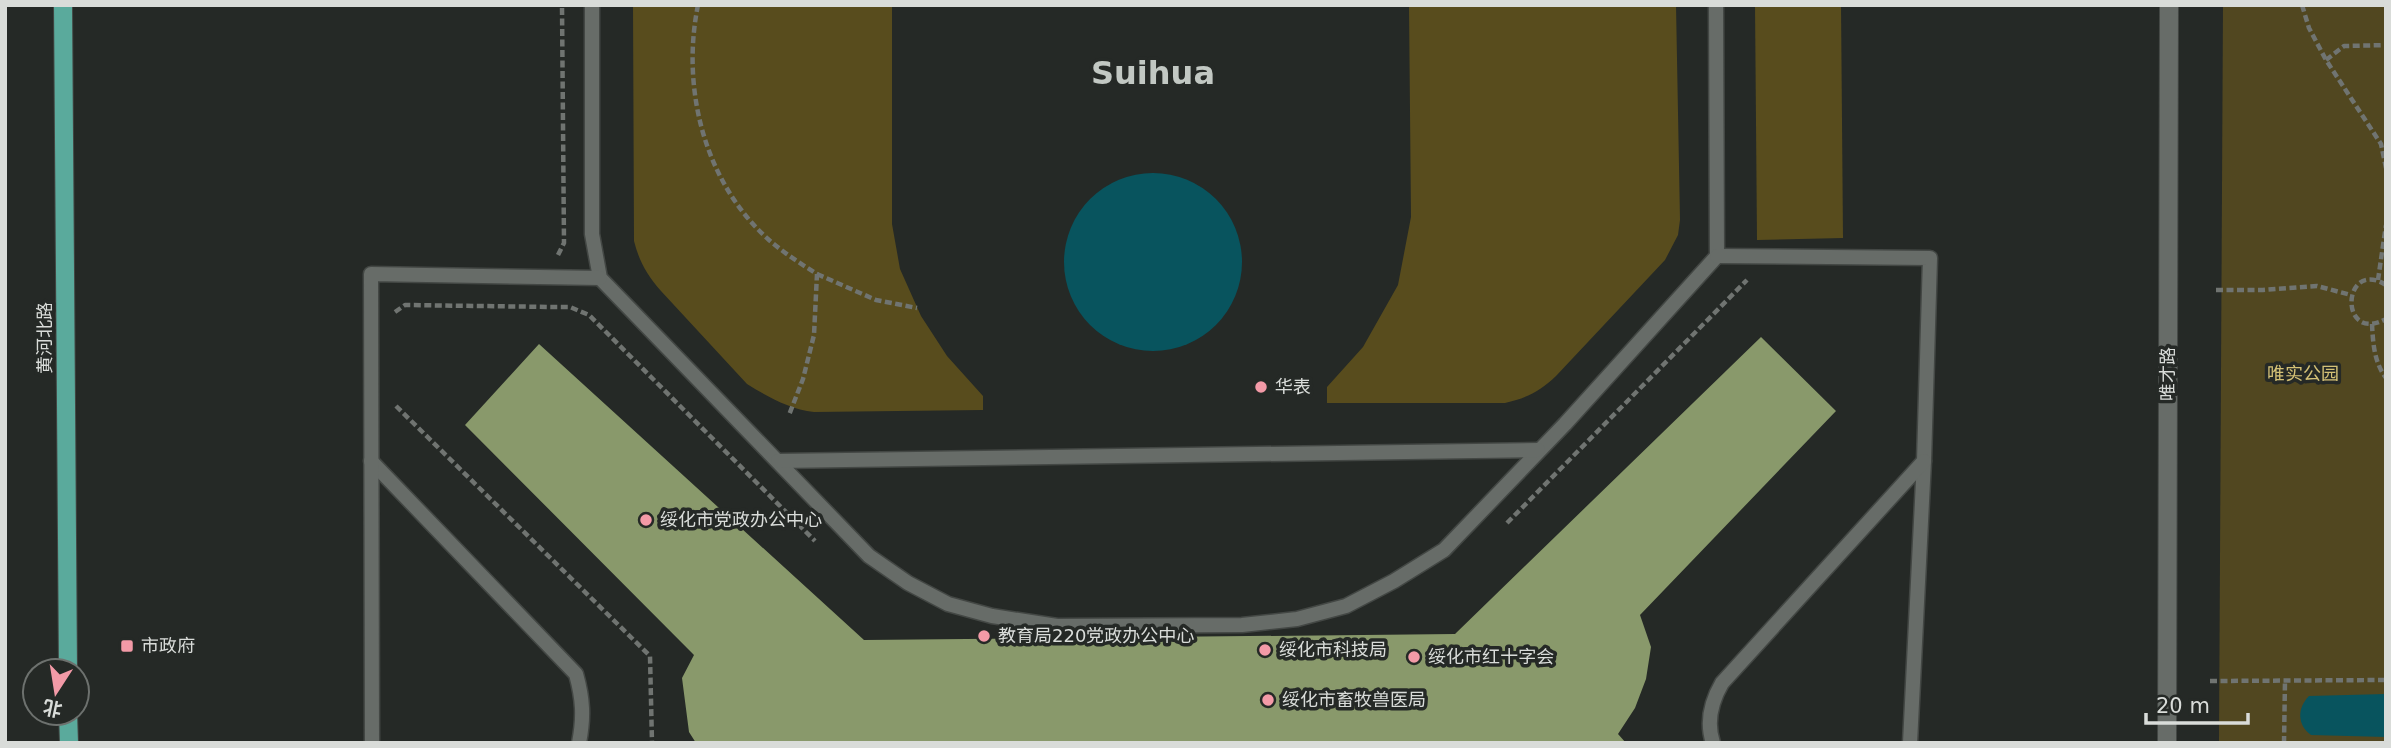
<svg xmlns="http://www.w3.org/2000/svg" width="2391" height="748" font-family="'DejaVu Sans','Noto Sans SC',sans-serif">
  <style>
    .green { fill: #514720 }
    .forest { fill: #584c1d }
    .water { fill: #08545e }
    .building { fill: #89996b }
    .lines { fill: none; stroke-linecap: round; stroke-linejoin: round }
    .service-casing { stroke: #434744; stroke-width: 17 }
    .tertiary-casing { stroke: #434744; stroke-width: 20 }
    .primary-casing { stroke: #434744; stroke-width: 20 }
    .path { stroke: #707471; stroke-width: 4.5; stroke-dasharray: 7 3.5; stroke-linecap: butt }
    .service { stroke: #676c68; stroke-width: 14 }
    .tertiary { stroke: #676c68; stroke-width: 18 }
    .primary { stroke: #5aaa9c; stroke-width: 18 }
    .poi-dot { fill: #f39aa7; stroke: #252926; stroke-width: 2.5 }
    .labels { text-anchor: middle; stroke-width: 7; stroke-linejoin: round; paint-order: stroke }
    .street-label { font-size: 18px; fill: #d9dcd9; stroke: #252926 }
    .park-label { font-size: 18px; fill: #d4c176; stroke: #252926 }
    .poi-label { font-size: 18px; fill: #d9dcd9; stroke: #252926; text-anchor: start }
    .town-label { font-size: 32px; font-weight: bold; fill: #c2c8c3; stroke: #252926 }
  </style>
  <rect width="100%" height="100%" fill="#252926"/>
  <path class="green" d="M2223,5H2386V743H2219Z"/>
  <g class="forest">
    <path d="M633,5H892V224L900,269L921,316L947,356L983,396V410L814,412C789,409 768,397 747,384L661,291C647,275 639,261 634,241Z"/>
    <path d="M1409,5H1676L1680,220L1678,235L1665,260L1556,376C1540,391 1527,398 1505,403H1327V387L1363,347L1398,285L1411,217Z"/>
    <path d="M1755,5H1841L1843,238L1757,240Z"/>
  </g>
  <g class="water">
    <circle cx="1153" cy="262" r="89"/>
    <path d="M2386,694V737L2311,735C2297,725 2297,708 2309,696Z"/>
  </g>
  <path class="building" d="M1761,337L1836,411L1640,615L1651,647L1646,679L1635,708L1618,734L1626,743H696L689,732L682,678L694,655L465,425L539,344L864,640L1455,634Z"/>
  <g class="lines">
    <defs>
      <g id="service">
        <path d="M592,5V234L600,278L869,556L908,583L948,604L992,616L1057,626L1242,625L1297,619L1346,606L1394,581L1444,550L1565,424L1717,256L1716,5"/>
        <path d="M1717,256L1930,258L1924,461L1910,743"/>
        <path d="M371,461L576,674C583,699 584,717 579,743"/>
        <path d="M778,461L1538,450"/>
        <path d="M372,743L371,274L600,278"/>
        <path d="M1713,743C1706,722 1711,702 1722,683L1924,461"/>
      </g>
      <path id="tertiary" d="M2167,743L2169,5"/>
      <g id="primary">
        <path d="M63,5L68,671"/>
        <path d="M68,713L69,743"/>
      </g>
    </defs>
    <use href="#service" class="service-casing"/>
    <use href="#tertiary" class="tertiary-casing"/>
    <use href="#primary" class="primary-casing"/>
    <g class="path">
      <path d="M698,5C681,88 704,182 769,240C784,253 801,264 817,274L814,335L803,379L789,415"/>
      <path d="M2302,5L2309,28L2326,60L2381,144L2386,168"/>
      <path d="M2326,60L2344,46L2386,45"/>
      <path d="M558,255L564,243L562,5"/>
      <path d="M817,274L876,300L917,308"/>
      <path d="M2378,280L2386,225"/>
      <path d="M2386,285C2342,257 2338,345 2386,319"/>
      <path d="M2216,290H2263L2317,286L2351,295"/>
      <path d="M395,312L405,305L554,307H570L589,315L815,541"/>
      <path d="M2372,324C2373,343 2374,362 2386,378"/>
      <path d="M396,406L650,656L652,743"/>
      <path d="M1507,523L1747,280"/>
      <path d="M2210,681L2386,680"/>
      <path d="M2284,743L2285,681"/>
    </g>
    <use href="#service" class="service"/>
    <use href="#tertiary" class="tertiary"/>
    <use href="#primary" class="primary"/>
  </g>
  <g class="poi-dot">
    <circle cx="1261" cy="387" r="7"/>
    <circle cx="646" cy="520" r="7"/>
    <circle cx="984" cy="636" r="7"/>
    <rect x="120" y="639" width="14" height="14" rx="3.5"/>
    <circle cx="1265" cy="650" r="7"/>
    <circle cx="1414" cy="657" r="7"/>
    <circle cx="1268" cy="700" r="7"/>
  </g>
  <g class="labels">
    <g class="street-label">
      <text transform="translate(45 338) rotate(-90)" y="6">黄河北路</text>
      <text transform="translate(2168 374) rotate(-90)" y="6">唯才路</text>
    </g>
    <g class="park-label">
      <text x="2303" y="380">唯实公园</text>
    </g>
    <g class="poi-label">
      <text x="1275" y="393">华表</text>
      <text x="660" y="526">绥化市党政办公中心</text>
      <text x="998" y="642">教育局220党政办公中心</text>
      <text x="141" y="652">市政府</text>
      <text x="1279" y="656">绥化市科技局</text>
      <text x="1428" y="663">绥化市红十字会</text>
      <text x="1282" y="706">绥化市畜牧兽医局</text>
    </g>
    <g class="town-label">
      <text x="1153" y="84">Suihua</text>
    </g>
  </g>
  <rect width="2391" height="748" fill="none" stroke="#d9dcd9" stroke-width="14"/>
  <g transform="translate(56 692) rotate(192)"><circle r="33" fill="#252926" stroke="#6d716e" stroke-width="2"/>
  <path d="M0-5L12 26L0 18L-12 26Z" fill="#f39aa7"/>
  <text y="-10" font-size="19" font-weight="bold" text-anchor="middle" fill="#d9dcd9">北</text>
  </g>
  <path d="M2146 713v10h102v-10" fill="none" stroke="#d9dcd9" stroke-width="3.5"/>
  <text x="2156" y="713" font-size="21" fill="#d9dcd9" stroke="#252926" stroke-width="5" paint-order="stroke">20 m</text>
</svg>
